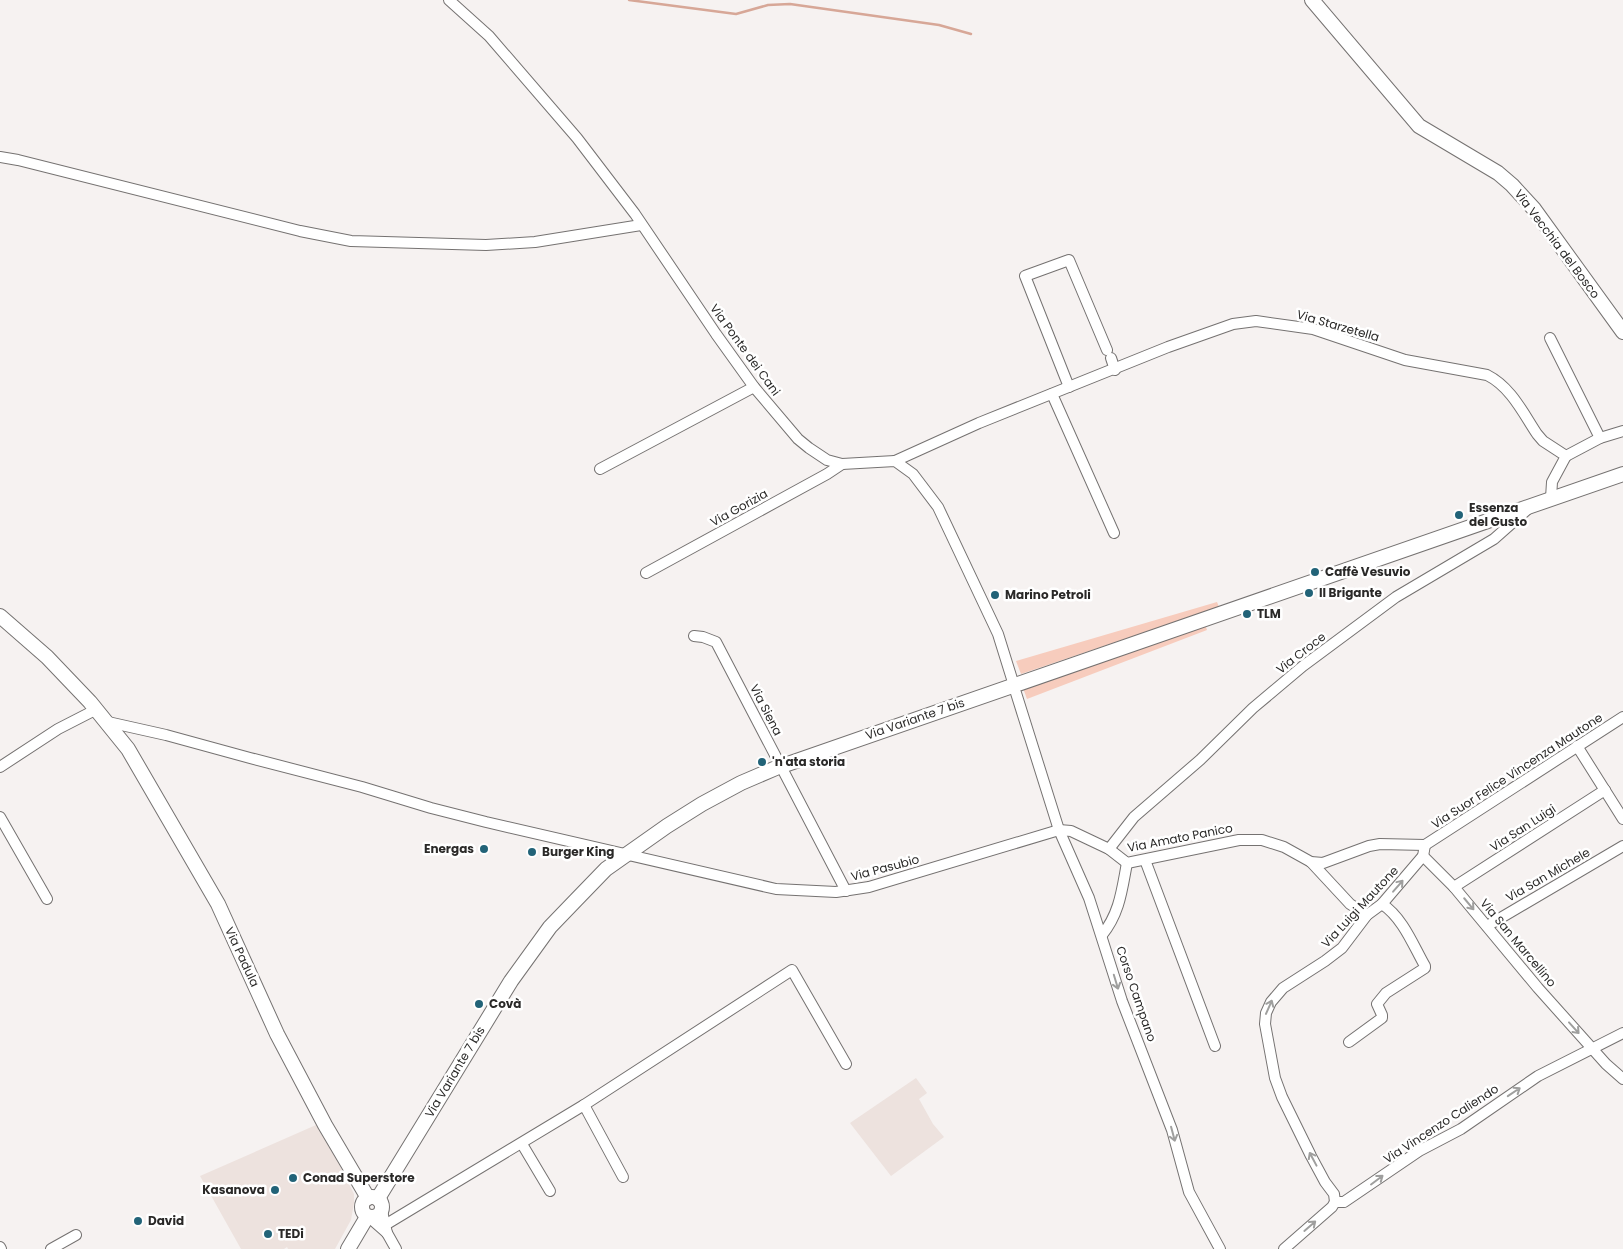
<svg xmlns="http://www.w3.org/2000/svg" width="1623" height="1249" font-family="Poppins,sans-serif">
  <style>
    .built { fill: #ede2de }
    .green { fill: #f7ccbd }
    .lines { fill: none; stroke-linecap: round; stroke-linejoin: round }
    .stream { stroke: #d7a797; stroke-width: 2.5 }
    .minor-casing { stroke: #757271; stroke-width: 12 }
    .major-casing { stroke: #757271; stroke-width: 16 }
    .minor { stroke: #fff; stroke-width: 10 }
    .major { stroke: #fff; stroke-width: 14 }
    .oneway { stroke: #9f9f9e }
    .poi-dot { fill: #226378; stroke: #fff; stroke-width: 2 }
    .labels { text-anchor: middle; stroke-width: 5; stroke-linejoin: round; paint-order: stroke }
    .street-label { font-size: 12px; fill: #2a2928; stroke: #fff }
    .poi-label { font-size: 12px; font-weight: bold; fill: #2a2928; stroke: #fff; text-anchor: start }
  </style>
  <rect width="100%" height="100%" fill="#f6f2f1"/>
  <g class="built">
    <path d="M916,1078L927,1093L919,1099L933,1124L944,1137L891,1176L850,1123Z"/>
    <path d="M316,1125L339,1164L354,1194V1203L351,1220L335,1249H288L287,1247L284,1249H241L200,1176Z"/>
  </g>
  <g class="green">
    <path d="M1217,602L1219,607L1021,674L1016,661Z"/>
    <path d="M1205,624L1207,630L1027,699L1023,688Z"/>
  </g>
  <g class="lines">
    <path class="stream" d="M629,0L736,14L768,5L790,4L939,25L971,34"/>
    <defs>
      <g id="minor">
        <path d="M449,0L489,36L577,138L635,214L716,334L754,387L798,439L809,448L827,460L842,464L895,461L913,474L938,507L998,634L1012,679"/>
        <path d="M0,157L18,160L300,231L351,241L486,245L535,242L641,225"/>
        <path d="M1550,338L1600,438"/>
        <path d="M1111,358L1115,370"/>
        <path d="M1069,387L1025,276L1069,260L1107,350"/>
        <path d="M1052,394L1114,533"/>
        <path d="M1566,456L1600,438L1623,431"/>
        <path d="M895,461L979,423L1168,347L1233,324L1256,321L1313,329L1405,360L1487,375C1511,387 1523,413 1537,434L1543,441L1566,456L1552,482L1551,498"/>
        <path d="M600,469L754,387"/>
        <path d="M646,573L827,474L842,464"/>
        <path d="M694,636L703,637L716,642L846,891"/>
        <path d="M1016,693L1059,830L1089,898L1122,1001L1172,1130L1189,1192L1220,1249"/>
        <path d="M108,722L166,735L250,758L362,787L431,808L486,822L776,889L836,892L869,887L1059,830L1071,831L1109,849L1127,863L1239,840H1262L1284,847L1311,862L1323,863L1369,846L1380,844L1425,845"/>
        <path d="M1577,746L1623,819"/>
        <path d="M0,767L58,729L97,709"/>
        <path d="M0,817L47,899"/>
        <path d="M1425,845L1623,717"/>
        <path d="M1109,849L1134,817L1200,760L1253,708L1303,666L1396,597L1494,539L1529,508"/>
        <path d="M1423,856L1454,887L1538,988L1606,1064L1623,1079"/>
        <path d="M1145,860L1215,1046"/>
        <path d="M1311,862L1350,904L1367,915"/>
        <path d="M1454,887L1605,790"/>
        <path d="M1487,926L1623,846"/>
        <path d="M1102,935C1120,913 1122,889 1127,863"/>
        <path d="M1349,1042L1382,1018V1015L1377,1004L1386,993L1425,968V966C1413,945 1403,918 1382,904"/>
        <path d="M584,1105L623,1177"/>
        <path d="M522,1144L550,1191"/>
        <path d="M1335,1202L1334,1194L1325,1182L1311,1156L1282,1097L1275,1078L1265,1024L1266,1013L1271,1002L1283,988L1325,961L1342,948L1367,915L1382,904L1423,856L1425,845"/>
        <path d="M1335,1202H1344L1419,1151L1461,1129L1538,1076L1623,1033"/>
        <path d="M382,1211L387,1233L396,1249"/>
        <path d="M370,1218L387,1233"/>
        <path d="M385,1225L584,1105L792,970L846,1064"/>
        <path d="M0,1247L1,1249"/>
        <path d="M51,1249L76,1235"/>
        <path d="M1284,1249L1332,1207L1335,1202"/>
      </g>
      <g id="major">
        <path d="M1312,0L1419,126L1498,173L1512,185L1534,209L1623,332"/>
        <path d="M0,616L47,657L90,702L128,749L218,904L277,1034L325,1125L368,1198"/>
        <circle cx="372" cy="1207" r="10"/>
        <path d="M379,1200L380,1195L511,981L550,927L576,900L606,869L667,826L702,804L741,783L776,768L1623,474"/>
        <path d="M348,1249L367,1217"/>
      </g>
    </defs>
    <use href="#minor" class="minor-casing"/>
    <use href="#major" class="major-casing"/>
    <use href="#minor" class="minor"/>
    <use href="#major" class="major"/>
  </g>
  <defs><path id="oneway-shaft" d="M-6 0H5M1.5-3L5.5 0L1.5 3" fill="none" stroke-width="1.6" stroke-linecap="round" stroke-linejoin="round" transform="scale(1.25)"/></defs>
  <g class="oneway">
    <use href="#oneway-shaft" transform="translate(1398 886) rotate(-49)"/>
    <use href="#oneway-shaft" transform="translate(1469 904) rotate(50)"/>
    <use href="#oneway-shaft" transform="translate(1116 982) rotate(73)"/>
    <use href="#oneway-shaft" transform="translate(1269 1007) rotate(-66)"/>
    <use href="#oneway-shaft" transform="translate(1574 1028) rotate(48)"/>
    <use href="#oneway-shaft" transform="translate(1514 1092) rotate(-34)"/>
    <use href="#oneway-shaft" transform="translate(1173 1134) rotate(75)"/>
    <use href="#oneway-shaft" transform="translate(1313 1159) rotate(-118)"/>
    <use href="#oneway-shaft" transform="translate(1377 1180) rotate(-37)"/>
    <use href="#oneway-shaft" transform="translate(1310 1226) rotate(-41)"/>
  </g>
  <g class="poi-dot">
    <circle cx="1459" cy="515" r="5"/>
    <circle cx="1315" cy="572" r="5"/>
    <circle cx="1309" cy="593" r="5"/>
    <circle cx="995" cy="595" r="5"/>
    <circle cx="1247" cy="614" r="5"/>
    <circle cx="762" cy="762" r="5"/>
    <circle cx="484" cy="849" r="5"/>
    <circle cx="532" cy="852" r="5"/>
    <circle cx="479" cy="1004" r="5"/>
    <circle cx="293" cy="1178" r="5"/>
    <circle cx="275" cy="1190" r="5"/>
    <circle cx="138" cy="1221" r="5"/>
    <circle cx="268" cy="1234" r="5"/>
  </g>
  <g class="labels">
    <g class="street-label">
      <text transform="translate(1557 244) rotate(53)" y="4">Via Vecchia del Bosco</text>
      <text transform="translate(1338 326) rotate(16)" y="4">Via Starzetella</text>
      <text transform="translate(745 350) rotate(54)" y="4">Via Ponte dei Cani</text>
      <text transform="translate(739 508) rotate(-29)" y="4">Via Gorizia</text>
      <text transform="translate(1301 653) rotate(-38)" y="4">Via Croce</text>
      <text transform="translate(766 710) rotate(63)" y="4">Via Siena</text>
      <text transform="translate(915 719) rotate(-19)" y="4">Via Variante 7 bis</text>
      <text transform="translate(1517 771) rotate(-33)" y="4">Via Suor Felice Vincenza Mautone</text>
      <text transform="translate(1523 828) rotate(-33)" y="4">Via San Luigi</text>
      <text transform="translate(1180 838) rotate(-11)" y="4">Via Amato Panico</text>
      <text transform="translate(885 868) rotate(-15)" y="4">Via Pasubio</text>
      <text transform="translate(1548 875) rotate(-30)" y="4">Via San Michele</text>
      <text transform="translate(1360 907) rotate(-47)" y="4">Via Luigi Mautone</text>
      <text transform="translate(1518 943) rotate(50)" y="4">Via San Marcellino</text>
      <text transform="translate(242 957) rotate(65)" y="4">Via Padula</text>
      <text transform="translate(1136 994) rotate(71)" y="4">Corso Campano</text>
      <text transform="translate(455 1072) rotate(-59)" y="4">Via Variante 7 bis</text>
      <text transform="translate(1441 1124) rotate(-33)" y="4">Via Vincenzo Caliendo</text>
    </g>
    <g class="poi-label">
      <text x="1469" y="512">Essenza<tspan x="1469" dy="14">del Gusto</tspan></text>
      <text x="1325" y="576">Caffè Vesuvio</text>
      <text x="1319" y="597">Il Brigante</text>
      <text x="1005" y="599">Marino Petroli</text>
      <text x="1257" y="618">TLM</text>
      <text x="772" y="766">'n'ata storia</text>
      <text x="474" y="853" text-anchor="end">Energas</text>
      <text x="542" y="856">Burger King</text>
      <text x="489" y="1008">Covà</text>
      <text x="303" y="1182">Conad Superstore</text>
      <text x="265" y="1194" text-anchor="end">Kasanova</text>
      <text x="148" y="1225">David</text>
      <text x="278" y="1238">TEDi</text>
    </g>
  </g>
</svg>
